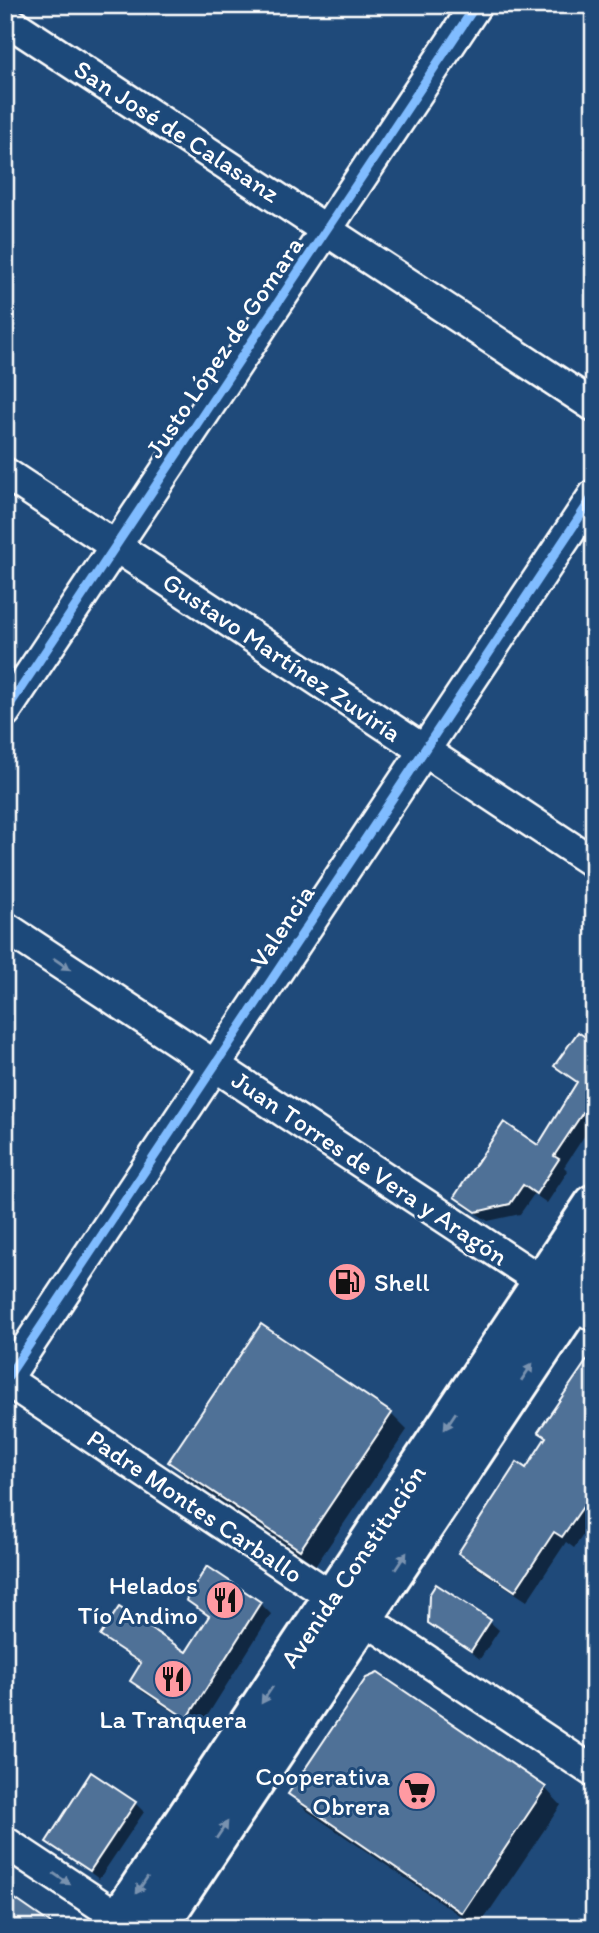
<svg xmlns="http://www.w3.org/2000/svg" width="599" height="1933" font-family="Itim,sans-serif">
  <style>
    .shadow { fill: #0007 }
    .building { fill: #507197; stroke: #fff; stroke-width: 2 }
    .lines { fill: none; stroke-linecap: round; stroke-linejoin: round }
    .minor-casing { stroke: #fff; stroke-width: 35 }
    .primary-casing { stroke: #fff; stroke-width: 44 }
    .minor { stroke: #1f4a7a; stroke-width: 30 }
    .primary { stroke: #1f4a7a; stroke-width: 38 }
    .cycleway-casing { stroke: #1f4a7a; stroke-width: 13 }
    .cycleway { stroke: #80bcff; stroke-width: 9 }
    .oneway { fill: #7992af }
    .labels { text-anchor: middle; stroke-width: 6; stroke-linejoin: round; paint-order: stroke }
    .street-label { font-size: 26px; fill: #fff; stroke: #1f4a7a }
    .poi-label { font-size: 26px; fill: #fff; stroke: #1f4a7a; text-anchor: end }
  </style>
  <rect width="100%" height="100%" fill="#1f4a7a"/>
  <filter id="ink" filterUnits="userSpaceOnUse"><feTurbulence type="fractalNoise" baseFrequency=".0143" numOctaves="2"/><feDisplacementMap in="SourceGraphic" scale="14" xChannelSelector="R" yChannelSelector="G"/><feConvolveMatrix kernelMatrix="1 2 1 2 8 2 1 2 1" color-interpolation-filters="sRGB"/></filter>
  <g filter="url(#ink)">
    <g class="shadow">
      <path d="M594,1045V1121L564,1167L568,1171L547,1203L534,1194L520,1214L488,1221L466,1207L456,1197L538,1147L578,1084L556,1066Z"/>
      <path d="M594,1366V1519L574,1548L566,1542L527,1601L471,1564L460,1553L526,1470L547,1438L540,1431Z"/>
      <path d="M391,1414L407,1430L316,1565L185,1477L170,1461Z"/>
      <path d="M188,1600L260,1603L271,1614L199,1729L143,1692L132,1681L142,1666L102,1636L187,1655L210,1618Z"/>
      <path d="M490,1622L499,1630L480,1659L430,1623Z"/>
      <path d="M378,1675L545,1788L561,1805L478,1928L306,1810L290,1794Z"/>
      <path d="M135,1803L144,1812L99,1879L48,1842Z"/>
    </g>
    <g class="building">
      <path d="M578,1032L594,1043V1096L554,1156L559,1159L536,1194L523,1185L510,1204L476,1212L454,1197L504,1122L538,1145L577,1082L554,1066Z"/>
      <path d="M261,1324L392,1413L300,1550L168,1462Z"/>
      <path d="M594,1350V1491L562,1537L554,1532L515,1591L458,1553L517,1462L526,1468L546,1437L538,1432Z"/>
      <path d="M207,1566L261,1602L187,1719L130,1681L141,1663L100,1636L119,1607L186,1652L209,1616L186,1600Z"/>
      <path d="M436,1584L491,1620L471,1651L428,1623L429,1595Z"/>
      <path d="M378,1673L546,1787L462,1913L288,1794L366,1678Z"/>
      <path d="M91,1772L136,1802L90,1871L46,1842Z"/>
      <path d="M5,1892L57,1928H5Z"/>
    </g>
    <g class="lines">
      <defs>
        <g id="minor">
          <path d="M5,19L594,406"/>
          <path d="M5,473L594,863"/>
          <path d="M5,712L476,5"/>
          <path d="M5,927L594,1316"/>
          <path d="M5,1379L594,1772"/>
          <path d="M5,1381L594,495"/>
          <path d="M5,1842L135,1928"/>
        </g>
        <g id="primary">
          <path d="M113,1928L594,1204"/>
          <path d="M157,1928L594,1271"/>
        </g>
      </defs>
      <use href="#minor" class="minor-casing"/>
      <use href="#primary" class="primary-casing"/>
      <use href="#minor" class="minor"/>
      <use href="#primary" class="primary"/>
      <defs>
        <g id="cycleway">
          <path d="M5,712L476,5"/>
          <path d="M5,1381L594,495"/>
        </g>
      </defs>
      <use href="#cycleway" class="cycleway-casing"/>
      <use href="#cycleway" class="cycleway"/>
    </g>
    <defs><path id="oneway-solid" d="M-6-.8H1V-3.2L6.5 0L1 3.2V.8H-6Z" transform="scale(1.75)"/></defs>
    <g class="oneway">
      <use href="#oneway-solid" transform="translate(62 964) rotate(34)"/>
      <use href="#oneway-solid" transform="translate(527 1372) rotate(-56)"/>
      <use href="#oneway-solid" transform="translate(450 1421) rotate(124)"/>
      <use href="#oneway-solid" transform="translate(401 1561) rotate(-56)"/>
      <use href="#oneway-solid" transform="translate(267 1695) rotate(124)"/>
      <use href="#oneway-solid" transform="translate(222 1830) rotate(-56)"/>
      <use href="#oneway-solid" transform="translate(62 1879) rotate(34)"/>
      <use href="#oneway-solid" transform="translate(142 1885) rotate(124)"/>
    </g>
  </g>
  <defs>
    <symbol id="fuel-disc" viewBox="-11 -11 22 22"><circle r="9.5" fill="#ff9aa2" stroke="#1f4a7a"/><path d="M-5.5-6h7V0h2V4h1.3V-2.5L3-4.5l.8-.8L6-3V5H2.5V1h-1V6h-7ZM-4.2-4.7v3.2H.2V-4.7Z" fill="#111"/></symbol>
    <symbol id="restaurant-disc" viewBox="-11 -11 22 22"><circle r="9.5" fill="#ff9aa2" stroke="#1f4a7a"/><path d="M-5-6h1v4h1v-4h1v4h1v-4h1v5L-1.5 .5V6h-2V.5L-5-1ZM5-6V6H3V1.5H1.5Q1.5-4 5-6Z" fill="#111"/></symbol>
    <symbol id="supermarket-disc" viewBox="-11 -11 22 22"><circle r="9.5" fill="#ff9aa2" stroke="#1f4a7a"/><path d="M-6-5.5h2.5l.6 2H6L4.5 2H-2.5L-4.4-4H-6ZM-1.5 3.2a1.3 1.3 0 1 0 .1 0ZM3 3.2a1.3 1.3 0 1 0 .1 0Z" fill="#111"/></symbol>
  </defs>
  <g fill-rule="evenodd">
    <use href="#fuel-disc" x="325" y="1260" width="44" height="44"/>
    <use href="#restaurant-disc" x="203" y="1578" width="44" height="44"/>
    <use href="#restaurant-disc" x="151" y="1657" width="44" height="44"/>
    <use href="#supermarket-disc" x="395" y="1769" width="44" height="44"/>
  </g>
  <g class="labels">
    <g class="street-label">
      <text transform="translate(177 131) rotate(33)" y="9">San José de Calasanz</text>
      <text transform="translate(224 347) rotate(-56)" y="9">Justo López de Gomara</text>
      <text transform="translate(282 657) rotate(34)" y="9">Gustavo Martínez Zuviría</text>
      <text transform="translate(282 926) rotate(-56)" y="9">Valencia</text>
      <text transform="translate(370 1168) rotate(34)" y="9">Juan Torres de Vera y Aragón</text>
      <text transform="translate(195 1506) rotate(34)" y="9">Padre Montes Carballo</text>
      <text transform="translate(353 1566) rotate(-56)" y="9">Avenida Constitución</text>
    </g>
    <g class="poi-label">
      <text x="374" y="1291" text-anchor="start">Shell</text>
      <text x="198" y="1594">Helados<tspan x="198" dy="30">Tío Andino</tspan></text>
      <text x="173" y="1728" text-anchor="middle">La Tranquera</text>
      <text x="390" y="1785">Cooperativa<tspan x="390" dy="30">Obrera</tspan></text>
    </g>
  </g>
  <rect width="599" height="1933" fill="none" stroke="#1f4a7a" stroke-width="28"/>
  <rect x="14" y="14" width="571" height="1905" fill="none" stroke="#fff" stroke-width="2.5" filter="url(#ink)"/>
</svg>
